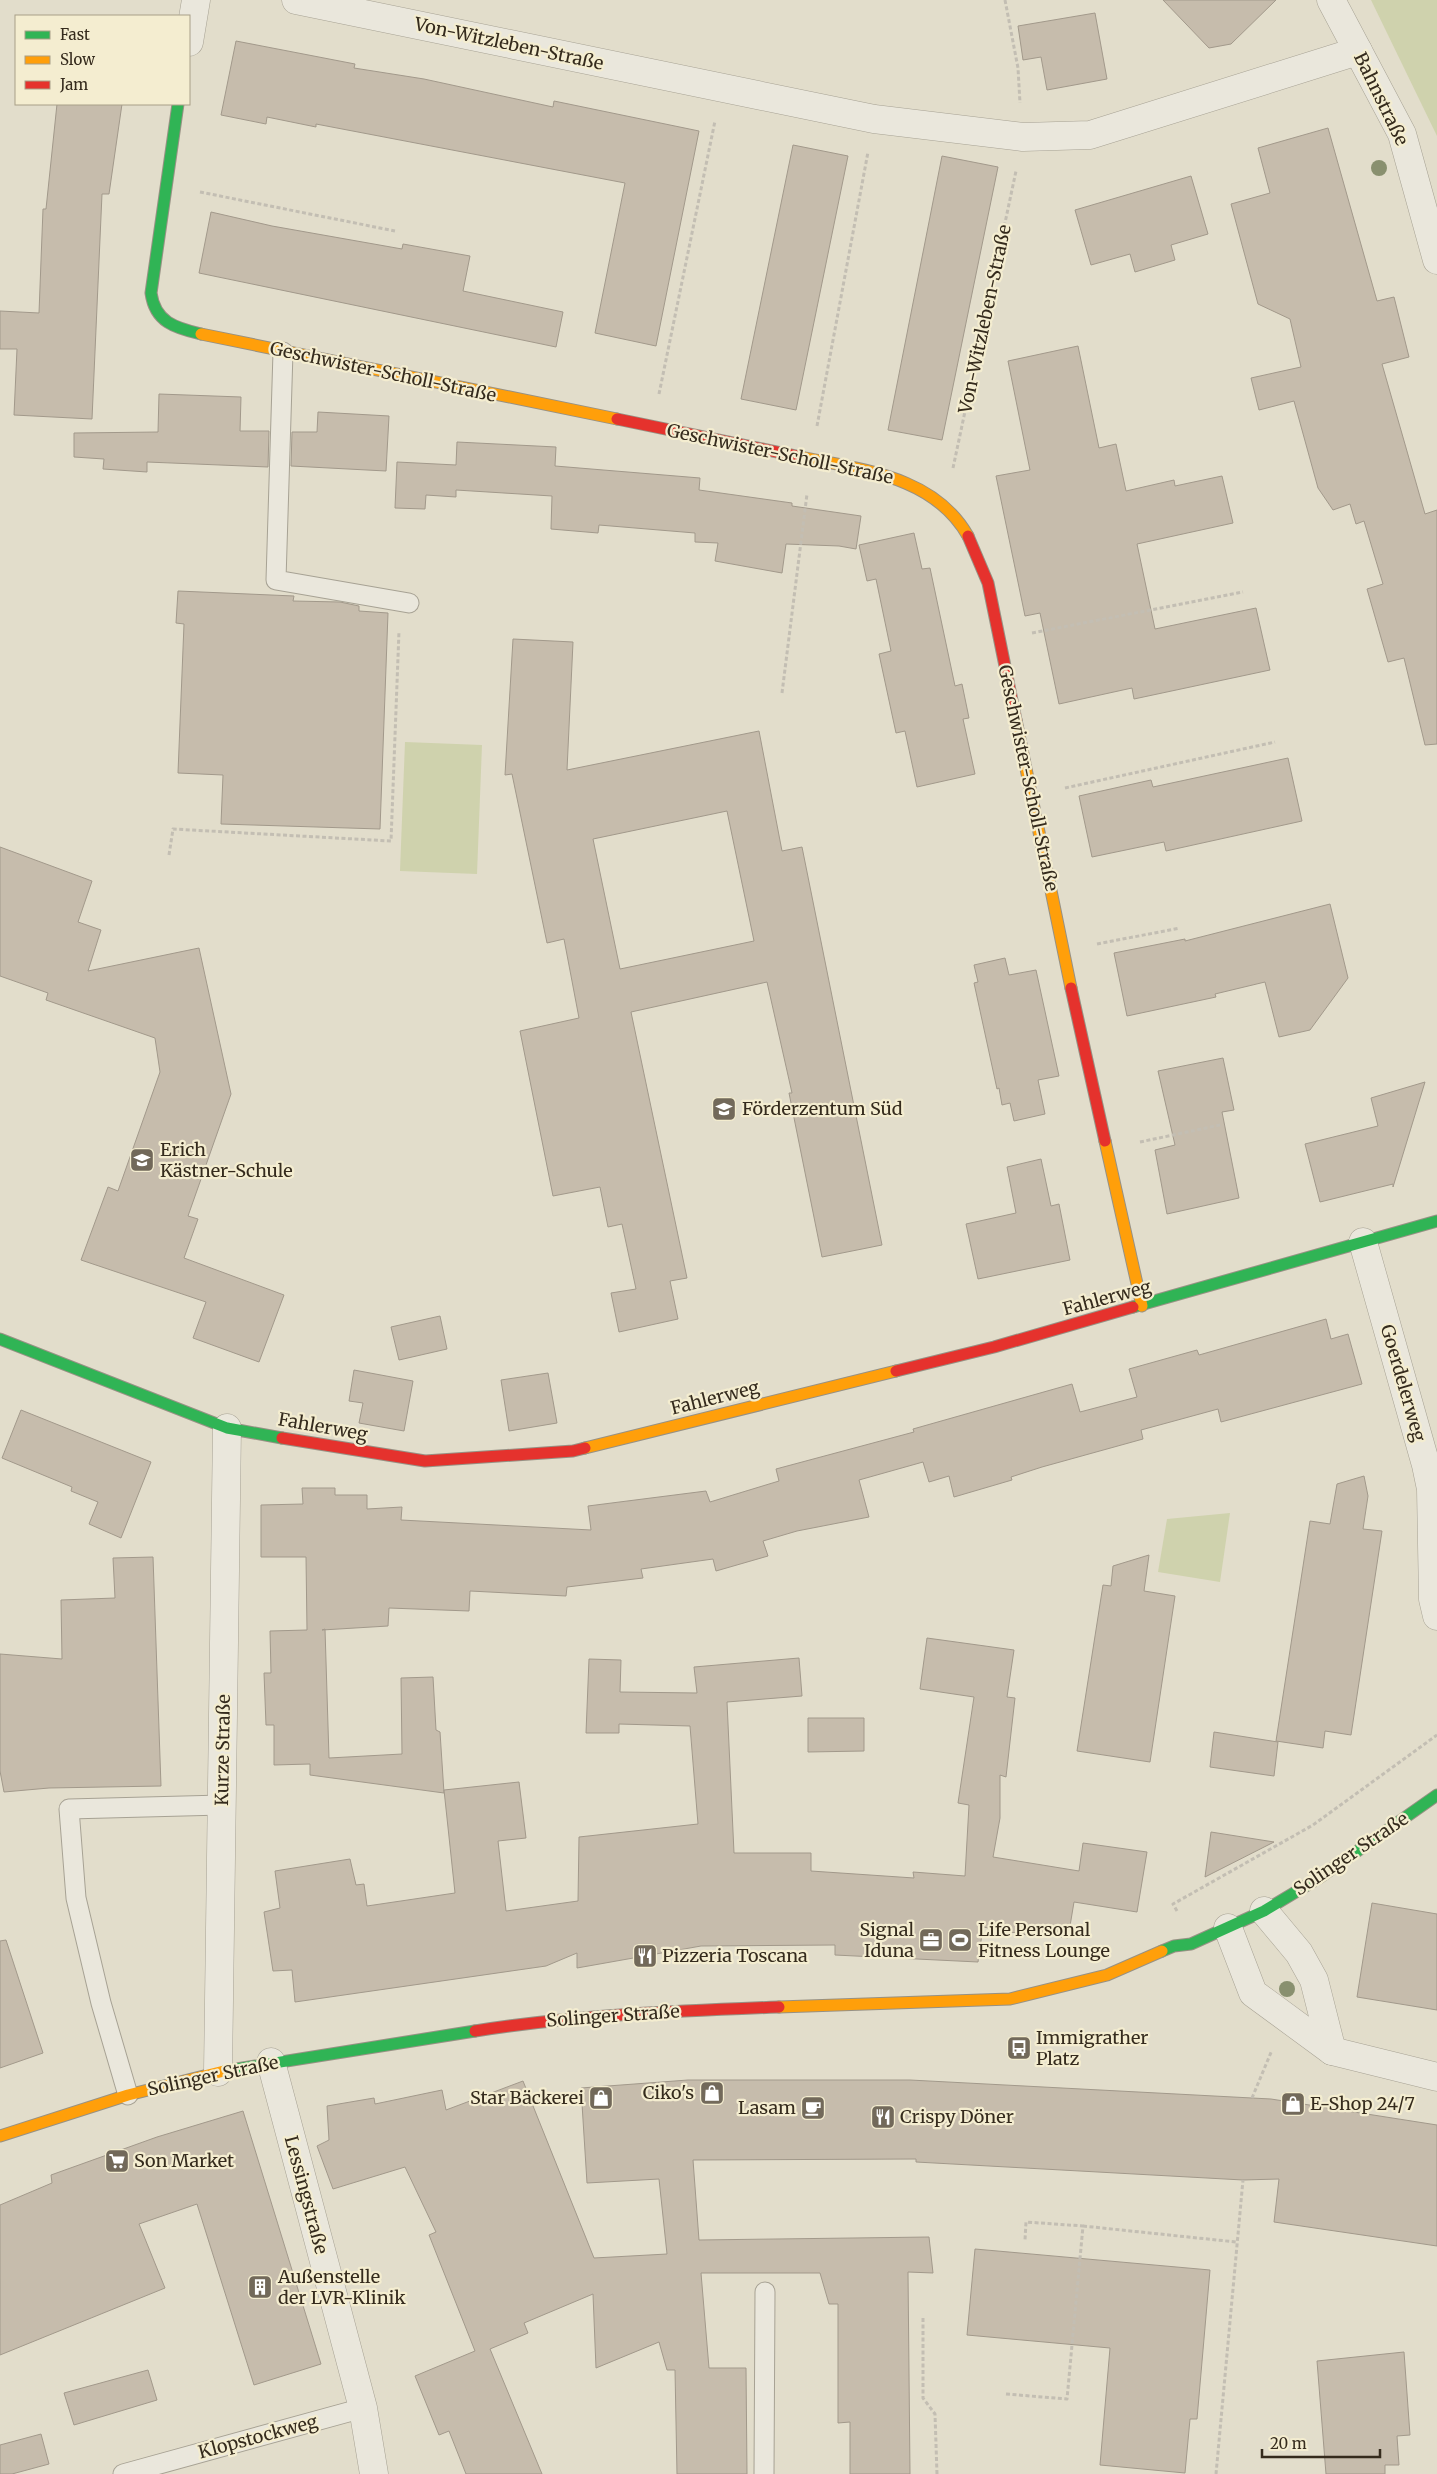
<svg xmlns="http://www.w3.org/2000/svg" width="1437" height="2474" font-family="Merriweather,serif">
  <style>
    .green { fill: #cfd2ad }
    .building { fill: #c6bcac; stroke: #a2998b; fill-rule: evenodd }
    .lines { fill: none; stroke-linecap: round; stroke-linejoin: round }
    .lane-casing { stroke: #a7a294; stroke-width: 21 }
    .street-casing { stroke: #a7a294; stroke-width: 29 }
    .fast-casing { stroke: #979184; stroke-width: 13 }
    .slow-casing { stroke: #979184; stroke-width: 13 }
    .jam-casing { stroke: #979184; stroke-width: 13 }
    .path { stroke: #c3beb3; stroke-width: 3; stroke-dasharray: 4 2.5; stroke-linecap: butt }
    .lane { stroke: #eae7dc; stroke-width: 19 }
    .street { stroke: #eae7dc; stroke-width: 28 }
    .fast { stroke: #30b455; stroke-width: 11 }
    .slow { stroke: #ff9f0a; stroke-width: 11 }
    .jam { stroke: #e5322d; stroke-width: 11 }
    .tree { fill: #89906f }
    .labels { text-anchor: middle; stroke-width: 4.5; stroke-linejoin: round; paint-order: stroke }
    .street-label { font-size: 18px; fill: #352b1d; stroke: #f4edd0 }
    .poi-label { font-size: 18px; fill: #352b1d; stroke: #f4edd0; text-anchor: start }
  </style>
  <rect width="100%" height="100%" fill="#e2ddcb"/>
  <g class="green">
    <path d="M1371,0H1437V136Z"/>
    <path d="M405,742L482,745L477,874L400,871Z"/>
    <path d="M1230,1513L1220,1582L1158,1572L1167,1519Z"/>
  </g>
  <g class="building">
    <path d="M1163,0H1276L1231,44L1209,48Z"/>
    <path d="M1095,13L1107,79L1047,90L1041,57L1023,60L1018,26Z"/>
    <path d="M236,41L355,64L354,68L424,79L553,107L554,101L699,131L656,346L595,333L625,183L316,124V127L267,117L266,124L221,115Z"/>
    <path d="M57,104H122L109,194H102L92,419L14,415L17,349H0V311L39,313L43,209H46Z"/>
    <path d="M1328,128L1377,301L1394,297L1409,357L1382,364L1425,514L1437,510V744L1425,745L1404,658L1388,662L1367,589L1383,584L1364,521L1356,524L1350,504L1333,510L1318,488L1294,401L1259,410L1251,378L1301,367L1290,319L1258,304L1231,204L1270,193L1258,148Z"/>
    <path d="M793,145L848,156L796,410L741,399Z"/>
    <path d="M942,156L998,167L942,440L888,430Z"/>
    <path d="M1191,176L1208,234L1171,245L1175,260L1135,272L1130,254L1091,265L1075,210Z"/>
    <path d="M211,212L272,226L402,249L403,244L470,256L463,291L563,312L556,347L199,273Z"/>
    <path d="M1078,346L1099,448L1116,444L1126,491L1174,480L1175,486L1222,476L1233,523L1137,544L1155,629L1256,608L1270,670L1134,699L1132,688L1059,704L1040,613L1025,616L996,476L1030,470L1008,361Z"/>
    <path d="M159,394L241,397L240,431H269L268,467L147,462V472L103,469L104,459L74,457V433L158,432Z"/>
    <path d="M318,412L389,416L386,471L291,466L292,432H317Z"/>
    <path d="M457,442L556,447L555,466L700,478L699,490L792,503V506L861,516L856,549L839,546L786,544L782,573L715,561L718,543L695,542V533L599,525L598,533L551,529L552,496L456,490V497L426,495L425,509L395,508L397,462L456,465Z"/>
    <path d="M914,533L922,569L930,568L955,686L962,684L969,718L963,719L975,774L917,787L905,731L896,733L879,654L891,651L876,579L867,581L859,545Z"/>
    <path d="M178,591L294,596L293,601L340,602L359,606V611L388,613L380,829L221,824L223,775L178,773L184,624L176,623Z"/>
    <path d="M513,639L573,642L567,770L759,731L782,851L802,847L882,1245L822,1257L789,1093H792L767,982L631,1012L687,1278L670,1281L678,1319L619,1332L611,1293L636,1289L622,1224L608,1227L600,1187L553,1196L520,1031L579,1018L564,939L547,943L512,774L505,775ZM727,811L754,941L620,969L593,839Z"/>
    <path d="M1288,758L1302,821L1166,851L1164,842L1092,857L1079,796L1151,780L1153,787Z"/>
    <path d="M0,847L92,881L78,922L101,930L88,971L199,948L231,1094L188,1216L198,1219L184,1258L284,1295L259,1362L193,1338L206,1302L81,1260L108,1187L118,1191L160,1072L155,1038L46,1000L48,993L0,976Z"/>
    <path d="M1330,904L1348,978L1310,1030L1279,1037L1265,982L1215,994L1216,997L1127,1016L1114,953L1185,939V941Z"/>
    <path d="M1005,958L1009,975L1036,970L1059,1076L1038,1080L1045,1114L1014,1121L1010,1103L1002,1105L999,1088L997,1089L974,983L978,982L974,965Z"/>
    <path d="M1223,1058L1234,1110L1222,1112L1239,1198L1167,1214L1155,1150L1175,1145L1158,1071Z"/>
    <path d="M1425,1082L1393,1187V1184L1320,1202L1305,1144L1378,1126L1371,1098Z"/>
    <path d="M1041,1159L1051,1206L1059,1204L1070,1260L978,1279L966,1224L1016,1213L1007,1167Z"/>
    <path d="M440,1316L447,1349L399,1360L391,1327Z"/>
    <path d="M1326,1319L1331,1339L1348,1334L1362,1384L1221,1422L1218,1409L1141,1430L1143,1439L1042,1467L1011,1477L1012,1480L954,1497L949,1476L929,1482L923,1462L859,1480L869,1517L797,1531L763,1541L768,1556L716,1571L713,1559L641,1569L643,1578L567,1587L566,1596L470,1591L469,1611L389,1608L388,1626L322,1630L325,1629L329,1758L402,1754L401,1678L433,1677L436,1730L440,1732L444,1793L310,1775V1764L274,1765V1725H266L264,1673H271L270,1631L307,1630L306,1557H261V1505L303,1504L302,1488H335V1495H367V1509L402,1507L401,1520L591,1530L588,1506L706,1491L710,1502L779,1481L776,1469L914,1432L913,1429L1072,1384L1080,1412L1137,1397L1129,1369L1197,1350L1199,1355Z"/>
    <path d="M354,1370L413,1381L404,1431L359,1423L363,1403L349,1401Z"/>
    <path d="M548,1373L557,1423L509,1431L501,1380Z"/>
    <path d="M21,1410L151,1462L121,1538L89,1524L98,1502L71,1491L72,1487L2,1458Z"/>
    <path d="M1364,1476L1368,1496L1363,1529L1382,1531L1351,1735L1325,1731L1323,1748L1276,1741L1310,1521L1330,1524L1337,1484Z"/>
    <path d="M1149,1555L1144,1591L1175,1596L1150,1762L1077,1751L1103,1585L1111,1586L1113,1566Z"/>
    <path d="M153,1557L161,1786L49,1788L4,1792L0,1771V1654L62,1659L61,1600L115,1598L113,1558Z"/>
    <path d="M927,1638L1014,1650L1007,1697L1015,1698L1006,1777L1000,1775V1818L993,1857L1079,1871L1083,1843L1147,1852L1137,1912L1074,1902L1068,1938L1034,1932L1033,1936L983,1927L978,1962L835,1955V1945L701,1946L577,1968V1953L546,1966L295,2002L292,1970L273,1971L264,1912L280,1908L275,1871L350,1859L356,1885L364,1884L367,1906L455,1893L444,1790L519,1782L526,1838L498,1841L506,1911L578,1901L579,1837L698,1824L690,1726L619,1724V1733H586L589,1659L621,1660L620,1692L697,1693L694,1667L799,1658L802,1696L727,1702L734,1853H811V1871L914,1878L913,1872L965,1876L969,1805L958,1803L974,1697L920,1689Z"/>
    <path d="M808,1718H864V1751L808,1752Z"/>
    <path d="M1214,1732L1278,1742L1274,1776L1210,1767Z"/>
    <path d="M1211,1832L1274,1842L1205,1877Z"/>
    <path d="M1372,1903L1437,1914V2010L1357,1997Z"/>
    <path d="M6,1940L43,2053L0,2068V1941Z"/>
    <path d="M688,2080H910L1271,2099L1437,2125V2246L1274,2222L1279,2179L1243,2180L916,2162V2159L693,2160L699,2240L929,2237L933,2273L908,2272L910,2474H850V2422L838,2423V2304H829L820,2273H701L709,2368H746L747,2474H677L675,2370H667L659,2342L596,2368L593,2294L524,2323L528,2333L490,2349L542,2474H466L449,2431L439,2435L415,2376L475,2351L429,2235L436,2232L405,2167L333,2189L317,2146L329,2140L327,2106L374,2098L375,2104L442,2090L446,2110L523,2081L594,2258L667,2254L659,2179L587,2183L581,2088Z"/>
    <path d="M243,2111L321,2364L254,2385L197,2204L139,2224L165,2288L0,2355V2205L52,2183L51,2175L157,2137Z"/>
    <path d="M975,2249L1210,2270L1197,2419H1190L1185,2473L1100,2465L1110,2348L967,2335Z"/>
    <path d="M1404,2352L1410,2435L1397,2436L1399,2465H1385V2474H1326L1317,2361Z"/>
    <path d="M148,2370L157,2400L74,2425L64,2393Z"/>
    <path d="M41,2434L49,2464L12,2474H0V2445Z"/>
  </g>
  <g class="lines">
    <defs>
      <g id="lane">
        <path d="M283,352L276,580L409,603"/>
        <path d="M128,2095L101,2003L76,1898L69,1809L222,1805"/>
        <path d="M123,2474L363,2408"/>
        <path d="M764,2474L765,2292"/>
      </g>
      <g id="street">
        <path d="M296,0L874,119L1023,137L1090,135L1358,51"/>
        <path d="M1331,0L1402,134L1437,260"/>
        <path d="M189,42L196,0"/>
        <path d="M1363,1242L1426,1465L1431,1489L1433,1599L1437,1616"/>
        <path d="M1264,1911L1299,1953L1314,1980L1332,2051"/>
        <path d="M1228,1928L1253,1993L1332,2051L1437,2077"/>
        <path d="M271,2062L363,2408L374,2474"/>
        <path d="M218,2072L227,1428"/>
      </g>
      <g id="fast">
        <path d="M178,104L151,293C155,322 175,328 201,334"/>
        <path d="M1133,1307L1437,1221"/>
        <path d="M0,1339L227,1428L282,1438"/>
        <path d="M1162,1951L1174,1946L1191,1944L1264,1911L1319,1878L1437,1795"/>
        <path d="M224,2071L475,2031"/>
      </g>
      <g id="slow">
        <path d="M201,334L617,419"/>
        <path d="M801,457C863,470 934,476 968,536"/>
        <path d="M1016,720L1071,988"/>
        <path d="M1105,1141L1142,1306"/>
        <path d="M585,1448L896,1371"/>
        <path d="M779,2007L1010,1999L1107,1975L1162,1951"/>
        <path d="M0,2136L128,2095L224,2071"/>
      </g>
      <g id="jam">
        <path d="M617,419L801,457"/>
        <path d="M968,536L988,583L1016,720"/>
        <path d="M1071,988L1105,1141"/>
        <path d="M896,1371L994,1347L1133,1307"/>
        <path d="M282,1438L425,1461L573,1451L585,1448"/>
        <path d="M475,2031C575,2015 677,2011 779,2007"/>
      </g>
    </defs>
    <use href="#lane" class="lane-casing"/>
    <use href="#street" class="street-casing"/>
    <use href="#fast" class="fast-casing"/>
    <use href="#slow" class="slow-casing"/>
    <use href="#jam" class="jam-casing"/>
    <g class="path">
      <path d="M1005,0L1018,68L1020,103"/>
      <path d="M200,192L395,231"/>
      <path d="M659,394L715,121"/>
      <path d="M817,426L868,152"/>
      <path d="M953,468L1016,171"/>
      <path d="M1032,633L1243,592"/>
      <path d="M782,693L807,494"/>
      <path d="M1065,788L1275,742"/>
      <path d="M169,855L173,829L391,841L399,631"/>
      <path d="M1097,944L1180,928"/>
      <path d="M1140,1142L1220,1125"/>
      <path d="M1177,1911L1173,1904L1313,1825L1437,1735"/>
      <path d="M1252,2098L1272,2050"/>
      <path d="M1083,2226L1236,2242"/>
      <path d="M923,2318V2398L935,2414L937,2474"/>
      <path d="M1006,2394L1067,2399L1083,2226L1026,2222L1025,2240"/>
      <path d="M1216,2474L1243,2180"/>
    </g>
    <use href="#lane" class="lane"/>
    <use href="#street" class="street"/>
    <use href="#fast" class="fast"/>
    <use href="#slow" class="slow"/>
    <use href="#jam" class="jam"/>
  </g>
  <g class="tree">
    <circle cx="1379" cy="168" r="8"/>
    <circle cx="1287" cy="1989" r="8"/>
  </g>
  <defs>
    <symbol id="school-square" viewBox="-11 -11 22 22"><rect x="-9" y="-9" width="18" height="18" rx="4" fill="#72695a" stroke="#f4edd0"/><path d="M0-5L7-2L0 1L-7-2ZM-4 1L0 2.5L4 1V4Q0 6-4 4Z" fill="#fff"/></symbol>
    <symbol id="office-square" viewBox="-11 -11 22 22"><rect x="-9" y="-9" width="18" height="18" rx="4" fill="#72695a" stroke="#f4edd0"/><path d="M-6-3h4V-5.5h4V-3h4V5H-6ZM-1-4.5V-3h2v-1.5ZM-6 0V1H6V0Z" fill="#fff"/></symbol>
    <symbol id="stadium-square" viewBox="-11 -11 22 22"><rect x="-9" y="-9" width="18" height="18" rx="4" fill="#72695a" stroke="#f4edd0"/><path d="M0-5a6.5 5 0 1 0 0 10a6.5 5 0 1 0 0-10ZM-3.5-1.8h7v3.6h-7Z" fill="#fff"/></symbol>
    <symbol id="restaurant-square" viewBox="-11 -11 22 22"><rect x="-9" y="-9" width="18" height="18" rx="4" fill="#72695a" stroke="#f4edd0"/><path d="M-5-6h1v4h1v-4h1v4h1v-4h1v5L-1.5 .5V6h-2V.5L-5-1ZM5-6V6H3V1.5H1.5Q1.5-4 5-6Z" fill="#fff"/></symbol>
    <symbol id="bus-square" viewBox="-11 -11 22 22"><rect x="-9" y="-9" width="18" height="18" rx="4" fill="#72695a" stroke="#f4edd0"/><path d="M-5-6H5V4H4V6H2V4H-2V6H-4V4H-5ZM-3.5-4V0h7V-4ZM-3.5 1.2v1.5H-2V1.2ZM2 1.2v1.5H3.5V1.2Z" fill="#fff"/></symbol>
    <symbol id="shop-square" viewBox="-11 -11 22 22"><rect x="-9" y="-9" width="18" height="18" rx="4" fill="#72695a" stroke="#f4edd0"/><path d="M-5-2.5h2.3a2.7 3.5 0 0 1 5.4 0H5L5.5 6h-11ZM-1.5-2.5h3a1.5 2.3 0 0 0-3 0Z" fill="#fff"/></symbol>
    <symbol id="cafe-square" viewBox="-11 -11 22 22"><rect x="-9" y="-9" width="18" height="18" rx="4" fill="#72695a" stroke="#f4edd0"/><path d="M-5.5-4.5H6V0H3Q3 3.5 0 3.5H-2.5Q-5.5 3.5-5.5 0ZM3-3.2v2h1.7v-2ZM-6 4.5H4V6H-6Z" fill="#fff"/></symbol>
    <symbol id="supermarket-square" viewBox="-11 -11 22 22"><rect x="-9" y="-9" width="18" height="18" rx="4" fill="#72695a" stroke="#f4edd0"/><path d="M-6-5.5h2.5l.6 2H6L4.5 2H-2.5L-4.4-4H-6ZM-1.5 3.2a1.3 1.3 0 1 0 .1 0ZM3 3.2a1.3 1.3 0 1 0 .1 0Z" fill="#fff"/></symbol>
    <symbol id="building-square" viewBox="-11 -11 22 22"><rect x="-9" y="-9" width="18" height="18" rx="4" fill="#72695a" stroke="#f4edd0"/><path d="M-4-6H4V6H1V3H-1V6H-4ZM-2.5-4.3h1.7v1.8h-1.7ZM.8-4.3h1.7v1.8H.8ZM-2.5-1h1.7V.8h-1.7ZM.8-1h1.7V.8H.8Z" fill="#fff"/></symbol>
  </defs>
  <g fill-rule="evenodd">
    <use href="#school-square" x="710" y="1095" width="28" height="28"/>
    <use href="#school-square" x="128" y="1146" width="28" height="28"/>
    <use href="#office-square" x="917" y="1926" width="28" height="28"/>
    <use href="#stadium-square" x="946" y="1926" width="28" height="28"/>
    <use href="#restaurant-square" x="631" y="1942" width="28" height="28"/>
    <use href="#bus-square" x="1005" y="2034" width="28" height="28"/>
    <use href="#shop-square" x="698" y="2079" width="28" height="28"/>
    <use href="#shop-square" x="587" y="2084" width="28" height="28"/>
    <use href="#shop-square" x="1279" y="2090" width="28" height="28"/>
    <use href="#cafe-square" x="799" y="2094" width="28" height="28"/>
    <use href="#restaurant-square" x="869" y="2103" width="28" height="28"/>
    <use href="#supermarket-square" x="103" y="2147" width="28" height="28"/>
    <use href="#building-square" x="246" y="2273" width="28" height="28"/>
  </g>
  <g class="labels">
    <g class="street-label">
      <text transform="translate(509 44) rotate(12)" y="6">Von-Witzleben-Straße</text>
      <text transform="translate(1381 99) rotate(64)" y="6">Bahnstraße</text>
      <text transform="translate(985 319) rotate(-78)" y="6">Von-Witzleben-Straße</text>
      <text transform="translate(383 372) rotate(12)" y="6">Geschwister-Scholl-Straße</text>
      <text transform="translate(780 454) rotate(12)" y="6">Geschwister-Scholl-Straße</text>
      <text transform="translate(1028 778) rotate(78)" y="6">Geschwister-Scholl-Straße</text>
      <text transform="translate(1107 1298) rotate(-15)" y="6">Fahlerweg</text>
      <text transform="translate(1403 1383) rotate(74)" y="6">Goerdelerweg</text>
      <text transform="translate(715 1398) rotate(-14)" y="6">Fahlerweg</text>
      <text transform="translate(323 1427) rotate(10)" y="6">Fahlerweg</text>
      <text transform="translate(223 1750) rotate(-89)" y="6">Kurze Straße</text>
      <text transform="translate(1351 1854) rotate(-34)" y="6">Solinger Straße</text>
      <text transform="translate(613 2016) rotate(-4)" y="6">Solinger Straße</text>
      <text transform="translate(213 2076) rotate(-12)" y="6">Solinger Straße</text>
      <text transform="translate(306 2195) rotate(75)" y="6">Lessingstraße</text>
      <text transform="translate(258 2437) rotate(-15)" y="6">Klopstockweg</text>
    </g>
    <g class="poi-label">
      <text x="742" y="1115">Förderzentum Süd</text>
      <text x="160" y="1156">Erich<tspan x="160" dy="21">Kästner-Schule</tspan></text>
      <text x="914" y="1936" text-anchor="end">Signal<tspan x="914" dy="21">Iduna</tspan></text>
      <text x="978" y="1936">Life Personal<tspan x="978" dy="21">Fitness Lounge</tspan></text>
      <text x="662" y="1962">Pizzeria Toscana</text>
      <text x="1036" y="2044">Immigrather<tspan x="1036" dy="21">Platz</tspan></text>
      <text x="694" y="2099" text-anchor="end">Ciko's</text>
      <text x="584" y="2104" text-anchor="end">Star Bäckerei</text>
      <text x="1310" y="2110">E-Shop 24/7</text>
      <text x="796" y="2114" text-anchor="end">Lasam</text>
      <text x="900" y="2123">Crispy Döner</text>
      <text x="134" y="2167">Son Market</text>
      <text x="278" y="2283">Außenstelle<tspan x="278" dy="21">der LVR-Klinik</tspan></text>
    </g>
  </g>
  <rect x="15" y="15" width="175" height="90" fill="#f4edd0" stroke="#a89f88"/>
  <rect x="25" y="31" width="25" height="8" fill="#30b455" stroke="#a89f88"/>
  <text x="60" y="40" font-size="15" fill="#352b1d">Fast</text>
  <rect x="25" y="56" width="25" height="8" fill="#ff9f0a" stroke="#a89f88"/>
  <text x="60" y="65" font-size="15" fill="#352b1d">Slow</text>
  <rect x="25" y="81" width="25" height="8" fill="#e5322d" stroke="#a89f88"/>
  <text x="60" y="90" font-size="15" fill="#352b1d">Jam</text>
  <path d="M1262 2449v8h118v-8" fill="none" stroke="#352b1d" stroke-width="2.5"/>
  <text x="1270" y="2449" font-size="15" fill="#352b1d" stroke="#f4edd0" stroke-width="4" paint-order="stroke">20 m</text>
</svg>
